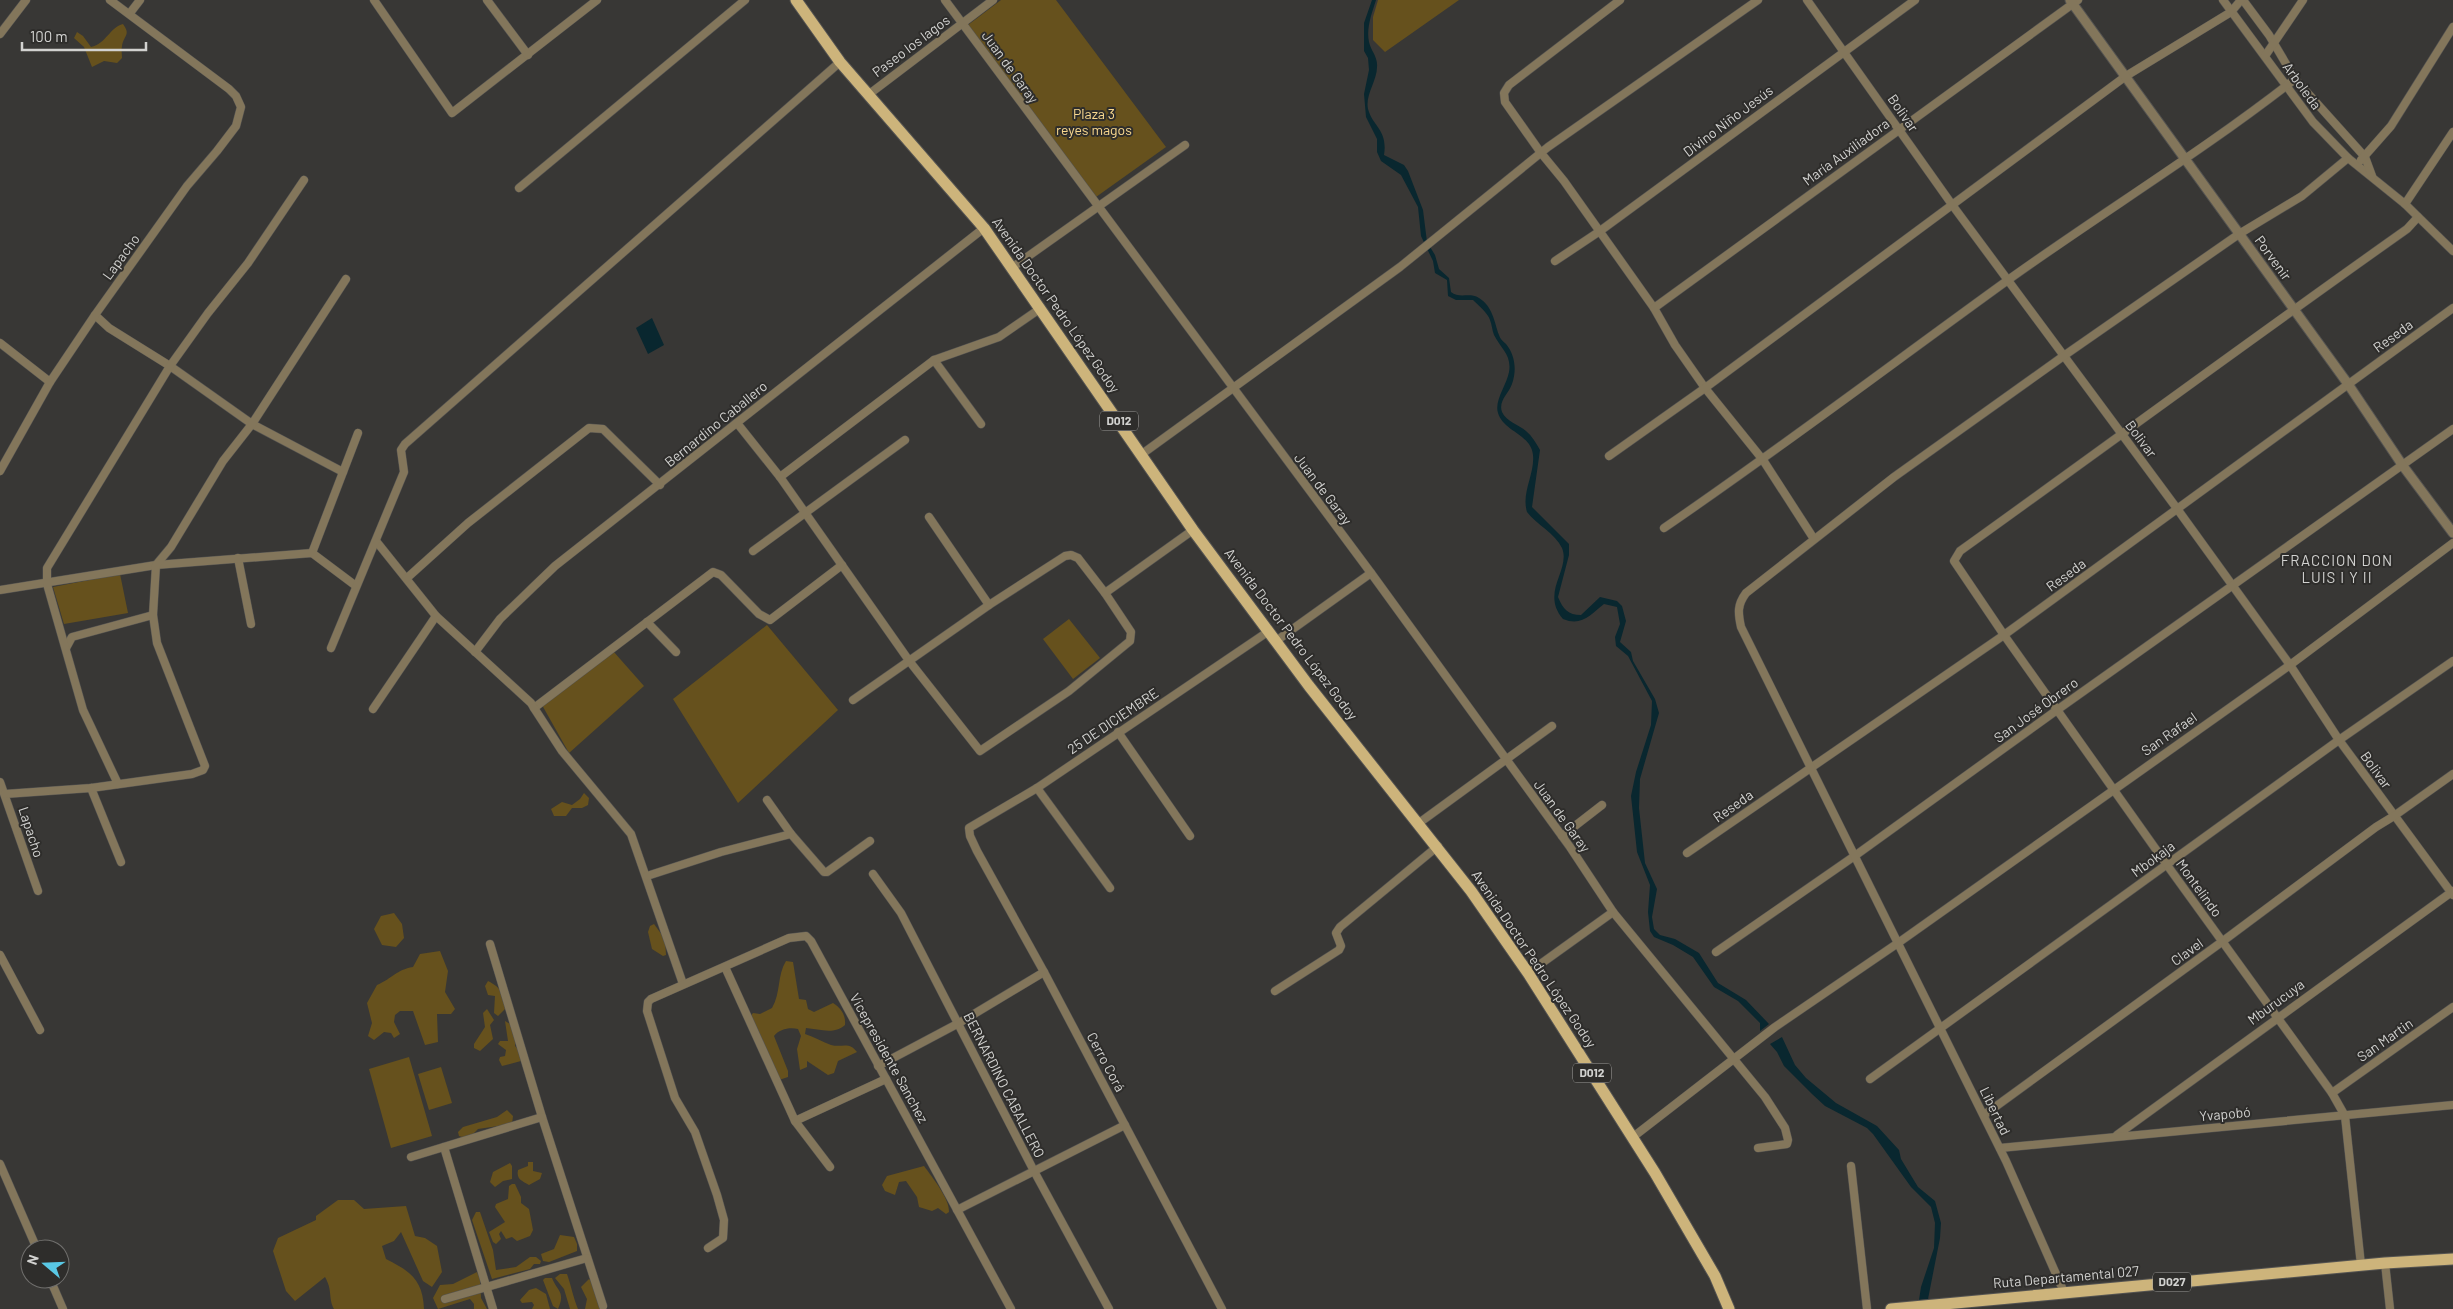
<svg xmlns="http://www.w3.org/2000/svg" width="2453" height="1309" font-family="Barlow,sans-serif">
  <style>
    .green { fill: #66511d }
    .water { fill: #09272f }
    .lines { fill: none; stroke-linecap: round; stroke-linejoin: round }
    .minor-casing { stroke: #545351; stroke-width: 9 }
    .tertiary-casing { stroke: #545351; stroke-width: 11 }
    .primary-casing { stroke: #545351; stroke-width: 13 }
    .minor { stroke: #83765b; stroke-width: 8 }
    .tertiary { stroke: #83765b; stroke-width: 9 }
    .primary { stroke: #cdb47b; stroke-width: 11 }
    .labels { text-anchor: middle; stroke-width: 4; stroke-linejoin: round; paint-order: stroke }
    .shield { fill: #2e2d2b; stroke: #a1a09e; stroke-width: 1 }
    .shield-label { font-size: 12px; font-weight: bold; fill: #d2d2d0 }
    .street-label { font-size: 14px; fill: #d2d2d0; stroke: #2e2d2b }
    .park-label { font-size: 14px; fill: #fad98f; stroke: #2e2d2b }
    .neighbourhood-label { font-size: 15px; letter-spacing: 1px; fill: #d2d2d0; stroke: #2e2d2b }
  </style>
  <rect width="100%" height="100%" fill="#383735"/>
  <g class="green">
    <path d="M1001,0H1056L1166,147L1096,197L968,25Z"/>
    <path d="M1378,0H1459L1385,52L1373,40V17Z"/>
    <path d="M123,24C131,35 124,35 122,46C121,50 122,54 122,58L117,63L104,61L92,67L84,47L74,38L77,32L83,36L91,47C106,44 110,27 123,24Z"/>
    <path d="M120,574L128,613L64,624L53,587Z"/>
    <path d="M1069,619L1100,658L1073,679L1043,639Z"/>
    <path d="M767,625L838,710L738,803L673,699Z"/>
    <path d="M613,651L644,686L569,753L542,705Z"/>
    <path d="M584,793L589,798L588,805L582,808H572L566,816H554L551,809L562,802L572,805L580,799Z"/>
    <path d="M394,913L402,924L404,938L396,947L382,945L374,929L381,916Z"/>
    <path d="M654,924L665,939L666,955L663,956L652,949L648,932L650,926Z"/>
    <path d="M440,951L448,971L445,992L455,1009L451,1014H437L438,1042L425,1045L413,1011H400L395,1015L394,1022L400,1034L394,1038L391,1033L384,1032L374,1040L368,1036L372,1023L367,1003L377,985C393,978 396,970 413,967L420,954Z"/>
    <path d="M786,961L793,962L799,999L806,1000L808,1009L814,1012L833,1003C841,1008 846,1015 845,1025C834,1035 819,1029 806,1028L805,1034C814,1037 823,1042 831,1045C842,1048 849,1041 857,1052L838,1061L834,1073L828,1075L807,1061V1067L800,1070L797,1049L801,1036L798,1029C790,1027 779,1029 774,1036L788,1071V1077L776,1081L749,1018L753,1013L760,1014L772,1008C781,993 777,975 786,961Z"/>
    <path d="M488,981C502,988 504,995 505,1009L498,1016L494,1013L495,996L488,995L485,986Z"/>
    <path d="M487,1009L494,1020L490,1025L493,1039L480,1051L474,1048V1044L485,1027L483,1013Z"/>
    <path d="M505,1021L517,1028L515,1046L520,1051L521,1061L502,1066L499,1060L500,1057L505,1056L506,1050L498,1044L500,1041H508Z"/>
    <path d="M409,1057L432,1136L391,1148L369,1069Z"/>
    <path d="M441,1067L452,1103L429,1110L418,1074Z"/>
    <path d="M507,1110L513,1116L512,1124L478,1129L468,1139L459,1136L458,1132L463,1127L497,1117Z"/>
    <path d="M528,1162H533V1171L542,1173L540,1179L529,1185C522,1181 516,1179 518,1170L528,1166Z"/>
    <path d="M510,1163L512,1166V1179L503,1181L495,1187L490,1182L493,1172Z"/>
    <path d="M924,1166C932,1177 950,1199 949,1212L946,1214L938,1208L932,1211L919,1207L917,1197L906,1181L899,1182L895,1195L885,1191L882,1185L887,1176Z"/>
    <path d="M512,1184H515L521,1197V1203L529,1209L533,1230L530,1236L517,1241L512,1237L506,1239L501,1231L499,1234L501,1239L496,1244L493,1242L489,1232L505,1222L495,1207L496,1204L508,1199L509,1186Z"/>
    <path d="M338,1200H354L364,1209L406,1206L415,1236L425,1238L437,1246L442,1272L432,1287L423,1281L401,1232L394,1241L382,1246L386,1259C410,1271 423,1280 424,1309H334C328,1298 333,1291 325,1277L295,1301L286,1291L273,1251L278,1238L316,1220V1216Z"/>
    <path d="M476,1212H480L493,1250L496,1270L516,1267L530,1257H536L541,1261L540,1264H534L530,1269L492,1279L472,1220Z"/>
    <path d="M560,1235L574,1237L577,1244V1251L549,1262L543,1261L541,1254L554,1249Z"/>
    <path d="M477,1272L480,1278L481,1298L487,1309H474V1304L470,1299L438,1309L433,1298L440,1285L453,1284Z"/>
    <path d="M560,1274H567C571,1285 573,1297 578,1309H570L564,1289L555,1278Z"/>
    <path d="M545,1278H552C557,1291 566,1292 558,1309L553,1306L543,1280Z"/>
    <path d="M589,1279L594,1284L602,1309H585L587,1299L581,1287Z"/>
    <path d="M536,1288L546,1294L550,1309H532L534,1305L532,1302L522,1303L520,1300L529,1290Z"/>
  </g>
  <g class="water">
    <path d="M1372,0H1376C1372,13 1366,28 1369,42C1371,51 1378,57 1377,67C1377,81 1365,95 1368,109C1373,127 1388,130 1384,155L1404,165L1408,171L1423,210L1427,242L1435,255L1439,269L1449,278L1451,292C1459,299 1470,292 1479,298C1493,307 1494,321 1499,335C1500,339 1503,341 1506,344C1515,355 1517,370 1512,384C1509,393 1498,401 1502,412C1506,421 1519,425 1526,431C1532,436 1536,443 1540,450L1532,507L1569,544V555L1558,597C1563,609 1568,615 1581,615L1600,597L1617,601L1622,606L1626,621L1620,642L1631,652L1633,661L1655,699L1659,713L1640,779L1639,808L1645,863L1657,889L1652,917L1654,929L1660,935L1675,939L1699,953L1718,983L1746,1000L1769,1024L1760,1031V1023L1738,1001L1714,987L1693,957L1673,945L1654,937L1650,931L1648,912L1650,885L1637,852L1631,796L1636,772L1651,725L1652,701L1628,656L1616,646L1615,637L1620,624L1617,607L1604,604C1591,614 1582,627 1563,619C1540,592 1571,570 1562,548C1555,533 1537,525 1527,512C1521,493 1535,474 1533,455C1531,434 1504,432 1498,413C1494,401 1507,384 1509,372C1512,355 1501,349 1494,335C1492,330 1492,325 1490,320C1488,313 1478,305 1473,300H1456L1448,296L1447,280L1435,273L1433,261L1421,236L1418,207L1401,175L1381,161L1377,152V139L1366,117L1364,94L1369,70L1368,58L1364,51V23Z"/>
    <path d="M652,318L664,345L648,354L636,328Z"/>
    <path d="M1782,1037L1795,1065L1806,1078L1836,1103L1877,1126L1899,1150L1901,1159L1918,1187L1935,1201L1941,1223L1940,1238L1928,1299L1919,1300L1921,1287L1934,1248L1935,1223L1931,1207L1911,1187L1873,1134L1867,1128L1825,1106L1812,1094L1784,1066L1777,1052L1770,1044Z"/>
  </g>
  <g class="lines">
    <defs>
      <g id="minor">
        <path d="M374,0L452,113L597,0"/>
        <path d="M487,0L528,55"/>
        <path d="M945,0L1371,573L1570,847L1613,912L1528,973"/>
        <path d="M1620,0L1509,85L1504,93L1505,102L1541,153L1564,181L1654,308L1675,345L1705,388L1763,460L1814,539"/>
        <path d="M1807,0L1953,206L2178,510L2290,665L2339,740L2453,895"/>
        <path d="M2223,0L2313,122L2348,158L2405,204L2453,251"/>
        <path d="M2243,0L2269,35L2295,79L2365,157L2372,176"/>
        <path d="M130,13L140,0"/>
        <path d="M0,34L26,0"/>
        <path d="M2265,56L2303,0"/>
        <path d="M868,95L993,0"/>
        <path d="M2361,160L2391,126L2453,27"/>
        <path d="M519,188L745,0"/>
        <path d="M2405,204L2453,132"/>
        <path d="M1555,261L1600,231L1915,0"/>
        <path d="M1013,267L1185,145"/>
        <path d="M1654,308L2078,0"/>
        <path d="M95,315L109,328L170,366L252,424L343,472"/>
        <path d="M0,343L50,382"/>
        <path d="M934,360L981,424"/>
        <path d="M737,423L780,477L910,662L980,751L1069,691L1130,641L1131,632L1105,593"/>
        <path d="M1142,454L1400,267L1548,147L1758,0"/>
        <path d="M1609,456L1705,388L2126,76L2231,12L2241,0"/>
        <path d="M0,471L50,382L95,315L187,186L217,151L236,126L241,107L236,96L229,89L110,0"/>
        <path d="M780,477L934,360L999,337L1041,308"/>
        <path d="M929,517L989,605"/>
        <path d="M1664,528C1781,448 1893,363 2008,280C2103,212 2203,151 2295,79"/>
        <path d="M376,541L436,616L531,703L534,708L713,572L721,575L759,614L770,620L842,565"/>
        <path d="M753,551L905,440"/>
        <path d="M312,553L358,433"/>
        <path d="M238,558L251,624"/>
        <path d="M407,578L468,523L589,428L603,429L660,485"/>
        <path d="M0,590L156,565L312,553L356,586"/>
        <path d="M647,622L676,652"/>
        <path d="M1276,641L1371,573"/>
        <path d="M66,648L72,637L153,615"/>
        <path d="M331,648L404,472L401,450L405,444L840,62"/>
        <path d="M475,652L500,619L555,566L984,228"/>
        <path d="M853,700L989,605L1065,556L1071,555L1078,558L1105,593L1193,530"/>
        <path d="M534,708L562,751L631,834L683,984"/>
        <path d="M373,709L436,616"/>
        <path d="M1118,732L1190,836"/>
        <path d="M0,782L38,891"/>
        <path d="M118,784L83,710L47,584V568L170,366L208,313L248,263L304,180"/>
        <path d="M91,788L121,862"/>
        <path d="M1037,788L1110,888"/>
        <path d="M5,794L91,788L192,774L203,770L205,766L157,643L153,615L156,565L171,547L223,461L252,424L346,279"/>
        <path d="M767,800L791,834L824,872H827L870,841"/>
        <path d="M1419,823L1552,726"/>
        <path d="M1562,836L1602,805"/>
        <path d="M1687,853L2004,635L2453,308"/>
        <path d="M873,874L901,913L1034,1171L1109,1309"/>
        <path d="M647,876L721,852L791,834"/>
        <path d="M1613,912L1765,1097L1785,1128L1788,1140L1787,1144L1758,1148"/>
        <path d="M490,944L542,1117L603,1306"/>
        <path d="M1716,952L1856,855L2057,710L2453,429"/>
        <path d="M0,955L40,1030"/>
        <path d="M725,967L795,1121L886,1079"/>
        <path d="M1275,991L1339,950L1341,946L1336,933L1340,927L1438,846"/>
        <path d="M878,1066L959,1023L1044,972"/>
        <path d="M1870,1079L2339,740L2453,661"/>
        <path d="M2332,1093L2453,1007"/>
        <path d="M1984,1115L2223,941L2376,827L2394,816L2453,774"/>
        <path d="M795,1121L830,1167"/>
        <path d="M2117,1135L2453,891"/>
        <path d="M1633,1137L1775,1027L1898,943L2290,665L2453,543"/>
        <path d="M444,1147L493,1309"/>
        <path d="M2000,1148L2453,1105"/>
        <path d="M411,1157L542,1117"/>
        <path d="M0,1164L37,1249"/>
        <path d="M1851,1166L1867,1309"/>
        <path d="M957,1210L1125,1125"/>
        <path d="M708,1248L723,1238L724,1220L717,1195L695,1132L675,1098L647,1011L648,1002L651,999L789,938L806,936L811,941L1011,1309"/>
        <path d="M2385,1263L2390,1309"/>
        <path d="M2361,1265L2345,1116L2332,1093L2167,865L2004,635L1954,561L1960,551C2109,444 2257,335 2407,229L2418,217"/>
        <path d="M50,1279L63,1309"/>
        <path d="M2064,1292L2006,1161L1741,627C1738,613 1737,605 1746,593L1894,477L2065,355L2239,234L2302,196L2348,158"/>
        <path d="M445,1299L587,1258"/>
        <path d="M1222,1309L1044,972L977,851L970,836L969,828L1037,788L1269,631"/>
      </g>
      <path id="tertiary" d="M2070,0L2348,384L2403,466L2453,533"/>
      <g id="primary">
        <path d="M796,0L840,62L984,228L1193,530L1309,686L1471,891L1528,973L1655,1173L1715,1276L1729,1309"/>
        <path d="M1891,1309L2385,1263L2453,1259"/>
      </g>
    </defs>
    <use href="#minor" class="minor-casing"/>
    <use href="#tertiary" class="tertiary-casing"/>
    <use href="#primary" class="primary-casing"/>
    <use href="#minor" class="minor"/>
    <use href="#tertiary" class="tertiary"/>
    <use href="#primary" class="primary"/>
  </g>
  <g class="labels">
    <g class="shield">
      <rect x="1100" y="411.5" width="38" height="19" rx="4"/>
      <rect x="1573" y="1063.5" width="38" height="19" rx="4"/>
      <rect x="2153" y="1272.5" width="38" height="19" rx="4"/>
    </g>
    <g class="shield-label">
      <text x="1119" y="425">D012</text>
      <text x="1592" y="1077">D012</text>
      <text x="2172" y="1286">D027</text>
    </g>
    <g class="street-label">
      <text transform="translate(911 46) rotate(-37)" y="5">Paseo los lagos</text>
      <text transform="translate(1010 67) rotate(54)" y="5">Juan de Garay</text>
      <text transform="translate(2302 86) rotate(54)" y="5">Arboleda</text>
      <text transform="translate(1903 113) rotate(55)" y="5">Bolivar</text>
      <text transform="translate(1728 121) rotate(-37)" y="5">Divino Niño Jesús</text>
      <text transform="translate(1846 152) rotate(-36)" y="5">María Auxiliadora</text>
      <text transform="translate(121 257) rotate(-54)" y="5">Lapacho</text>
      <text transform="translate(2273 258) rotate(54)" y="5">Porvenir</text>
      <text transform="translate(1056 305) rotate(55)" y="5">Avenida Doctor Pedro López Godoy</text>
      <text transform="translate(2393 336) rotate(-36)" y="5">Reseda</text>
      <text transform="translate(716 424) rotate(-39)" y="5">Bernardino Caballero</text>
      <text transform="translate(2141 439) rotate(53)" y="5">Bolivar</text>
      <text transform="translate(1323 489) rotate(53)" y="5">Juan de Garay</text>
      <text transform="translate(2066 575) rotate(-36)" y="5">Reseda</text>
      <text transform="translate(1291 634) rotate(53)" y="5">Avenida Doctor Pedro López Godoy</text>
      <text transform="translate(2036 710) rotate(-36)" y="5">San José Obrero</text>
      <text transform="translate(1113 721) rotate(-34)" y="5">25 DE DICIEMBRE</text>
      <text transform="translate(2169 734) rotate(-35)" y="5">San Rafael</text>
      <text transform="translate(2376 770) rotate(54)" y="5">Bolivar</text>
      <text transform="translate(1733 806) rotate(-35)" y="5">Reseda</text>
      <text transform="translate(1562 816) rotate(54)" y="5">Juan de Garay</text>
      <text transform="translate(31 832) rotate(72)" y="5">Lapacho</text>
      <text transform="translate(2153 859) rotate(-36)" y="5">Mbokaja</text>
      <text transform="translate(2199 888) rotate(54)" y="5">Montelindo</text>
      <text transform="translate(2187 952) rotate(-36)" y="5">Clavel</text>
      <text transform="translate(1534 959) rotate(56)" y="5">Avenida Doctor Pedro López Godoy</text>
      <text transform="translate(2276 1002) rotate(-36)" y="5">Mburucuya</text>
      <text transform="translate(2385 1040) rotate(-35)" y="5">San Martin</text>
      <text transform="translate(889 1058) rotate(61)" y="5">Vicepresidente Sanchez</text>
      <text transform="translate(1106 1062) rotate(62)" y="5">Cerro Corá</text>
      <text transform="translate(1004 1085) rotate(63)" y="5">BERNARDINO CABALLERO</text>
      <text transform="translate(1995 1111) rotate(64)" y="5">Libertad</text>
      <text transform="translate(2225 1114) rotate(-5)" y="5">Yvapobó</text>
      <text transform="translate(2066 1277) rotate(-5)" y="5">Ruta Departamental 027</text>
    </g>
    <g class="park-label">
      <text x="1094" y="119">Plaza 3<tspan x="1094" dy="16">reyes magos</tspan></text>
    </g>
    <g class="neighbourhood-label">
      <text x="2337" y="566">FRACCION DON<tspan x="2337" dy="17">LUIS I Y II</tspan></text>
    </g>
  </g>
  <g transform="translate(45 1264) rotate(289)"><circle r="24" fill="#2e2d2b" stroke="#706f6d"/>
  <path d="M0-4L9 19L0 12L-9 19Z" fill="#59c8e5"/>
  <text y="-8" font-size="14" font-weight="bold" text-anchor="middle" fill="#d2d2d0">N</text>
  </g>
  <path d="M22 42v8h124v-8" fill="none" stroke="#d2d2d0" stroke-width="2.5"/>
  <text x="30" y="42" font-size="15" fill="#d2d2d0" stroke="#2e2d2b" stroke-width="4" paint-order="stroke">100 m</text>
</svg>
